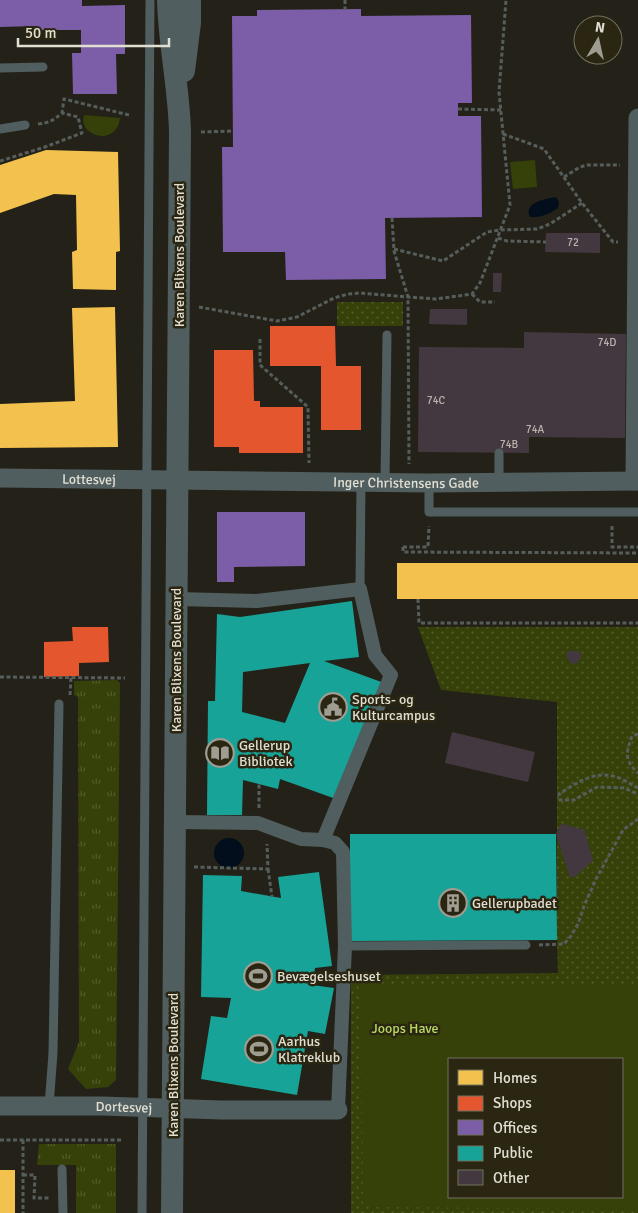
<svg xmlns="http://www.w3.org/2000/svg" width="638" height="1213" font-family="Signika,sans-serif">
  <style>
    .grass { fill: url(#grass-tufts) }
    .park { fill: url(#park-dots); fill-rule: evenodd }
    .pitch { fill: #354109; fill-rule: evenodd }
    .water { fill: #030e1d }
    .homes { fill: #f2c14e }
    .shops { fill: #e4572e }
    .offices { fill: #7b5ea7 }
    .public { fill: #17a398; fill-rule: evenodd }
    .building { fill: #43383f }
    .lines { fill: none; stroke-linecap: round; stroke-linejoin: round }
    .path { stroke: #565e5c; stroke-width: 3; stroke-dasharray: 4 2.5; stroke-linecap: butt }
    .service { stroke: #505e5f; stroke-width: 9 }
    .pedestrian { stroke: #505e5f; stroke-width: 14 }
    .minor { stroke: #505e5f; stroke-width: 19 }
    .tertiary { stroke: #505e5f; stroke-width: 22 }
    .labels { text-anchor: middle; stroke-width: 5; stroke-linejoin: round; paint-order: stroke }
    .number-label { font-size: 11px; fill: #bab4ad }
    .street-label { font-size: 14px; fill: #e1ded2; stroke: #2a2612 }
    .poi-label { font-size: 14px; fill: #e1ded2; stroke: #2a2612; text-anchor: start }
    .park-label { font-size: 14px; fill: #b8d862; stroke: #2a2612 }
  </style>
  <defs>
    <pattern id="grass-tufts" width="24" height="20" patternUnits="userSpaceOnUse" patternTransform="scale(1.25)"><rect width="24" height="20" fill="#354109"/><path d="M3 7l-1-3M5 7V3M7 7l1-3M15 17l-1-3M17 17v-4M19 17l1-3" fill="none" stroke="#525c2c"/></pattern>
    <pattern id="park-dots" width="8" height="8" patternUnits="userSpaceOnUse" patternTransform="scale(1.25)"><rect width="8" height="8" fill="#354109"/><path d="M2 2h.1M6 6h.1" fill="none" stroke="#525c2c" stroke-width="1.8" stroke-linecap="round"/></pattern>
  </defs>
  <rect width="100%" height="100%" fill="#242218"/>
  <g class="grass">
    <path d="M117,680L120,683L116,1080L108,1087L86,1089L68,1069L79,1042L78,697L74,695V681Z"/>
    <path d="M39,1144H116V1213H76V1165H37Z"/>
  </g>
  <g class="park">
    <rect x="337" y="302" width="66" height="24"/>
    <path d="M418,627H638V1213H351V975L558,973L557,940V702L441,690ZM449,1059H622V1197H449Z"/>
  </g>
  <g class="pitch">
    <path d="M84,115L120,118C119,122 119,126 116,129C108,140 92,137 85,127C83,123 83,119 84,115Z"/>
    <path d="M535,160L537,187L513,189L510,162Z"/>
    <path d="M361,984L638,985V1209L363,1207ZM622,1059V1197H449V1059Z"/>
  </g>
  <g class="water">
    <path d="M556,197L559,202L558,208C549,214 540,218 530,217C523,202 546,199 556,197Z"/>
    <circle cx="229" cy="853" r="15"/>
  </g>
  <g class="homes">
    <path d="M46,150L118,152L120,251L116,252V290L73,289L72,252L77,250L76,195L54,194L0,213V165Z"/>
    <path d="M115,307L118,447L0,448V404L75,401L72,308Z"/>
    <rect x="397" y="563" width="241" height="36"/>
    <rect x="0" y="1170" width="15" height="43"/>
  </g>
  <g class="shops">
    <path d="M270,326H335L336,366H361V430H321V366H270Z"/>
    <path d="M214,350H253L254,401H260V407H303V453H239V447H214Z"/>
    <path d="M72,627H108L109,662L79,663V676L44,677V642L73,641Z"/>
  </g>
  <g class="offices">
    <path d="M0,0H82V6L125,5V54H116L117,94H73L72,53H81V30H37V26L0,27Z"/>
    <path d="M361,9V16L471,15L472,103H458V116H481L482,217L385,218L386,279L286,280L285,252H223L222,147H233L232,16H257V10Z"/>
    <path d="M217,512H305V566L234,567V582H217Z"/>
  </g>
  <g class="public">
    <path d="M352,601L359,657L324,661L384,683L336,799L280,779L278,789L243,780L242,815H207L208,701H215L217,614L240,617ZM310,663L285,723L242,712L243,672Z"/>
    <path d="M350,834H556L557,940L350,941Z"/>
    <path d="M319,872L332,966L315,968L312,985L334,988L325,1034L308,1031L297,1095L201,1079L211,1016L227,1018L231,998L201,997L203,875L242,876L241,891L281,898L278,877Z"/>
  </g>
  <g class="building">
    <path d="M546,233H600V253L545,252Z"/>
    <path d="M493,273H502L501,292H493Z"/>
    <path d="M430,309H467V325L429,324Z"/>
    <path d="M524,332L626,334L625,438L529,437V453L418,452L419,347L524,348Z"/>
    <path d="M569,651H576L580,652L581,654V658L576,664L571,663L568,660L566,655L567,652Z"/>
    <path d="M452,732L535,752L528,782L445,763Z"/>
    <path d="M564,824L577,828L584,829L593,860L575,877H571L569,875L556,834L560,825Z"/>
  </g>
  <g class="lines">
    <g class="path">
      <path d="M345,0V10"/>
      <path d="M458,109L501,110"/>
      <path d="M38,124C49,123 54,120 62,113L64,99L129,115"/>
      <path d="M201,132L233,131"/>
      <path d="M503,134L528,143L544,149L582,203L613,242H618"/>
      <path d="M0,161L45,147L82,133L78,117L62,113"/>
      <path d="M564,177L580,167L587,165H620"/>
      <path d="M392,218L394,251L408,297L409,464"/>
      <path d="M498,238L507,241L546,242"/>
      <path d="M394,249L443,261L487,232L500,230L537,229L550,224L582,203"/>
      <path d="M472,294L480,302H495"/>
      <path d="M199,307L277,321L297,317L334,298L348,294L360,293L408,297L436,299L472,294L480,283L510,205L499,92L506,0"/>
      <path d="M260,339V365L308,407L309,463"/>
      <path d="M612,526V547H638"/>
      <path d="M403,547V552L638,553"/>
      <path d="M403,547H428L429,526"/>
      <path d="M418,599L419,623H638"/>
      <path d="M0,677L125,678"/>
      <path d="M70,695L71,678"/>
      <path d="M638,734L632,736C626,753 624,760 638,773"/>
      <path d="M638,788C630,784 622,778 613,776C593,771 575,784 559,794L560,800H574L597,787L624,788L638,794"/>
      <path d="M259,808V784"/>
      <path d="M194,867L268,869L267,844"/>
      <path d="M268,869L272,897"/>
      <path d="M539,945L564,944L571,936L578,924L584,906L596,879L623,830L638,819"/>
      <path d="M0,1140H122"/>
      <path d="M23,1140V1213"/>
      <path d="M23,1175H35L34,1198H49"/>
    </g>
    <g class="service">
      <path d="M0,68L43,67"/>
      <path d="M0,129L25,125"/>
      <path d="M499,453V482"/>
      <path d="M385,482L387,335"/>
      <path d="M429,483V512H638"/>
      <path d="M360,589L361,482"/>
      <path d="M345,946L526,945"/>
      <path d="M49,1106L53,1053L59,704"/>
      <path d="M62,1169L63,1213"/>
      <path d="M142,1213L150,0"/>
    </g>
    <g class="pedestrian">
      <path d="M177,599L257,601L360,589L375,655L391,675L323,840"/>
      <path d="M175,822L258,823L301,839L323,840L335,843L343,852L345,946L338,1110"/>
    </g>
    <g class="minor">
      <path id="s1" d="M0,478L429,483L638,481"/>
      <path d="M635,481L638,118"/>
      <path id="s2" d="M0,1106H102L221,1110H338"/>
    </g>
    <g class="tertiary">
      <path d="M168,0C169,44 179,88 180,132L172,1213"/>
      <path d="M184,71L190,23V0"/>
    </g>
  </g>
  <defs>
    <symbol id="civic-ring" viewBox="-11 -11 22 22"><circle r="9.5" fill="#2a2612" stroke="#9f9c91" stroke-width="1.5"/><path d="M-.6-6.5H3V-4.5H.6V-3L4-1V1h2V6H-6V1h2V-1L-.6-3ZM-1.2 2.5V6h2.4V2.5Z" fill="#9f9c91"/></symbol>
    <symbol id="library-ring" viewBox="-11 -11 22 22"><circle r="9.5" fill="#2a2612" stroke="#9f9c91" stroke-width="1.5"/><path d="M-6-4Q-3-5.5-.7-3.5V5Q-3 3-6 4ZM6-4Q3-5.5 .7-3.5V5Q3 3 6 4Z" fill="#9f9c91"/></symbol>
    <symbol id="building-ring" viewBox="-11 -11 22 22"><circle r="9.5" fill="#2a2612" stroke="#9f9c91" stroke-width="1.5"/><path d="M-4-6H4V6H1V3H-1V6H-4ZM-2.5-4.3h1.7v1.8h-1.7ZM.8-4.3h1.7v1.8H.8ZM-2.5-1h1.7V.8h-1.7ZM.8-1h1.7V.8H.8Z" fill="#9f9c91"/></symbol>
    <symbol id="stadium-ring" viewBox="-11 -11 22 22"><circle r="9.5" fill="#2a2612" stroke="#9f9c91" stroke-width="1.5"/><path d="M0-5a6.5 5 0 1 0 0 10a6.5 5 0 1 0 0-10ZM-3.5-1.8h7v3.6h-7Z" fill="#9f9c91"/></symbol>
  </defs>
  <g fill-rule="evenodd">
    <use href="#civic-ring" x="317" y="691" width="32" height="32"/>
    <use href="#library-ring" x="204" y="737" width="32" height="32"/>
    <use href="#building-ring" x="437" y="887" width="32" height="32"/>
    <use href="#stadium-ring" x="242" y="960" width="32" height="32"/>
    <use href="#stadium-ring" x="243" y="1033" width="32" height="32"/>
  </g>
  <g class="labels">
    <g class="number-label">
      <text x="573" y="246">72</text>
      <text x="607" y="346">74D</text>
      <text x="436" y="404">74C</text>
      <text x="535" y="433">74A</text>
      <text x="509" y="448">74B</text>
    </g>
    <g class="street-label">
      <text transform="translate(179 255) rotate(-90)" y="5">Karen Blixens Boulevard</text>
      <text dy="5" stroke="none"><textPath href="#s1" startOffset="89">Lottesvej</textPath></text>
      <text dy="5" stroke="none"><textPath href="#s1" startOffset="406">Inger Christensens Gade</textPath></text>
      <text transform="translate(176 660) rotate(-90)" y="5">Karen Blixens Boulevard</text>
      <text transform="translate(173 1065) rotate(-90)" y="5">Karen Blixens Boulevard</text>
      <text dy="5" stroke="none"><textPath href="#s2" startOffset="124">Dortesvej</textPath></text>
    </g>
    <g class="poi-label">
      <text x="352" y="704">Sports- og<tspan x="352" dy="16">Kulturcampus</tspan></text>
      <text x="239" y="750">Gellerup<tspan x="239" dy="16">Bibliotek</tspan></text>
      <text x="472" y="908">Gellerupbadet</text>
      <text x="277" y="981">Bevægelseshuset</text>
      <text x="278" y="1046">Aarhus<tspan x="278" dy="16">Klatreklub</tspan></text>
    </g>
    <g class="park-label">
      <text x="405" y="1033">Joops Have</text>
    </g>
  </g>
  <rect x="448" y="1058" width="175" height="140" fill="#2a2612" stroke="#73705f"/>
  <rect x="458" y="1070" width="25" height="15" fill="#f2c14e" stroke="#73705f"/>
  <text x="493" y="1083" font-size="15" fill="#e1ded2">Homes</text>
  <rect x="458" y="1096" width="25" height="15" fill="#e4572e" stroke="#73705f"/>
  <text x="493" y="1108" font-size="15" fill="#e1ded2">Shops</text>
  <rect x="458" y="1120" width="25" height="15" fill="#7b5ea7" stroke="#73705f"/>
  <text x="493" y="1133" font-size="15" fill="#e1ded2">Offices</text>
  <rect x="458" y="1146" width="25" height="15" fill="#17a398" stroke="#73705f"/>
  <text x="493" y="1158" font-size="15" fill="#e1ded2">Public</text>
  <rect x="458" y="1170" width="25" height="15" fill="#43383f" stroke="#73705f"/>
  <text x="493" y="1183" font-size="15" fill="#e1ded2">Other</text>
  <g transform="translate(598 40) rotate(9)"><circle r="24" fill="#2a2612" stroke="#73705f"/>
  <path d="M0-4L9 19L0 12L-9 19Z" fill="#9f9c91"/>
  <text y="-8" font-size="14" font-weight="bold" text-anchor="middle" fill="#e1ded2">N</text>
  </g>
  <path d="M18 38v8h151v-8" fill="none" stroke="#e1ded2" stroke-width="2.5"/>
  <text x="25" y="38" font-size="15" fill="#e1ded2" stroke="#2a2612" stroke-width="4" paint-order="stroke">50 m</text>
</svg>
